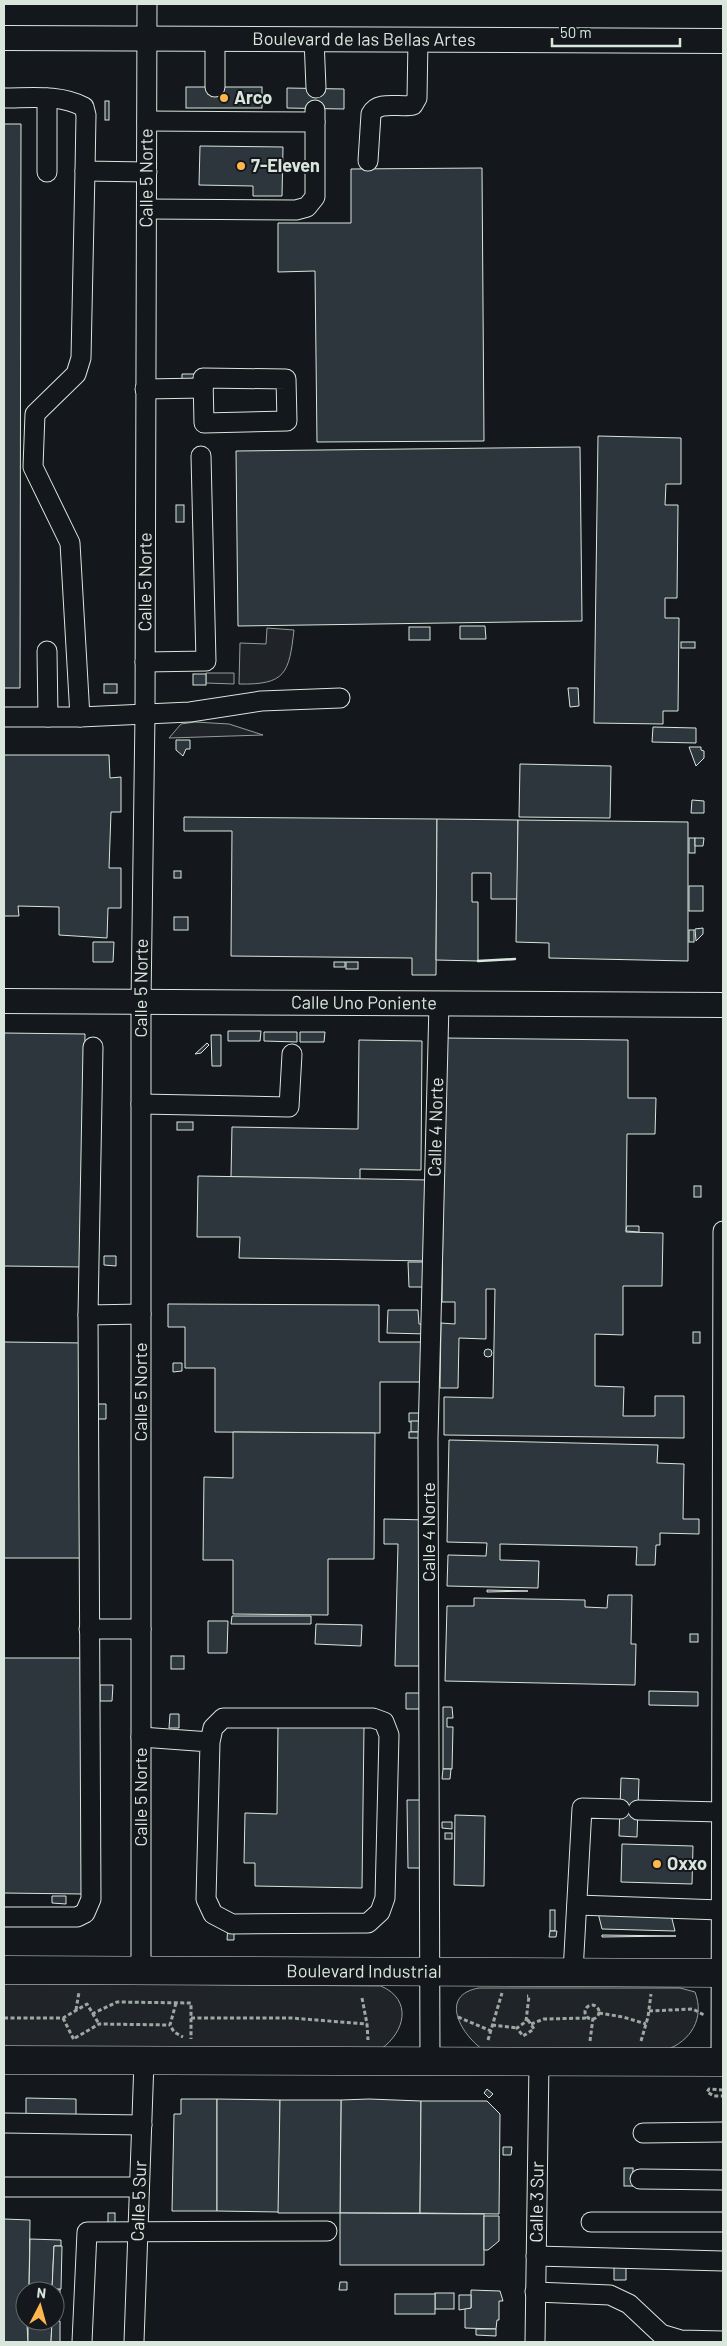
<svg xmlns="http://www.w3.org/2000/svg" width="727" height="2346" font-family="Barlow,sans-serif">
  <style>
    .green { fill: #202428; stroke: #939e99 }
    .building { fill: #2c363c; stroke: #d8e6dc }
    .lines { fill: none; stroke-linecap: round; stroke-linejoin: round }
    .minor-tunnel { stroke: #313739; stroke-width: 19; stroke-dasharray: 19 9; stroke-linecap: butt }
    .minor-casing { stroke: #d8e6dc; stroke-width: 21 }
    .major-casing { stroke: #d8e6dc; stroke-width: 26 }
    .highway-casing { stroke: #d8e6dc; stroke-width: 29 }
    .path { stroke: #9da8a2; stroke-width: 3; stroke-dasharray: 4 2.5; stroke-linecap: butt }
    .minor { stroke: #14181c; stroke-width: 19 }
    .major { stroke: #14181c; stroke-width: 24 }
    .highway { stroke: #14181c; stroke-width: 28 }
    .wall { stroke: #d8e6dc; stroke-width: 2.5 }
    .poi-dot { fill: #ffb74d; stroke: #14181c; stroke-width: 2 }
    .labels { text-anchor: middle; stroke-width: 4; stroke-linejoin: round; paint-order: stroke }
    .street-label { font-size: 18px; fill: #d8e6dc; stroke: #14181c }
    .poi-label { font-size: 18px; font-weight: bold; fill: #d8e6dc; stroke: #14181c; text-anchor: start }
  </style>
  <rect width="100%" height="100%" fill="#14181c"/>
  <g class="green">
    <path d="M267,628L294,630C289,673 286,685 239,684L240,643L266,644Z"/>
    <path d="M206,673H234V684L206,683Z"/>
    <path d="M195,722L229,724L263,735L169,738L181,724Z"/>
    <path d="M4,1983L381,1986C413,2000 405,2032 381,2049L4,2050Z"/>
    <path d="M479,1988H680L695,1992C705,2018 691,2041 666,2050L482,2049C460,2033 439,1995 479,1988Z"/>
  </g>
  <g class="building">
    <rect x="186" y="87" width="76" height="21"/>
    <path d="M287,88L344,89V109L287,108Z"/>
    <rect x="105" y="101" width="4" height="19"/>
    <path d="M4,124H21L20,688H4Z"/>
    <path d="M200,146L283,147L282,196H253V186L199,185Z"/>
    <path d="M482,168L484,441L317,442L315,271L278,272V223H351V169Z"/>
    <path d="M182,374H194L193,381H182Z"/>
    <path d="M598,436L681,438V484H666L665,505H678L677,598H665V618H679L678,711H663V724L594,723Z"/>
    <path d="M580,447L582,621L238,626L236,451Z"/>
    <rect x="176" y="505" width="8" height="17"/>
    <path d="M460,626H485L486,639H460Z"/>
    <rect x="409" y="627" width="21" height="13"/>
    <rect x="681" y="642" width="14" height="6"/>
    <rect x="193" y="674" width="13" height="11"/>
    <rect x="104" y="684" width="13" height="9"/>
    <path d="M568,688H578L579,706L570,707Z"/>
    <path d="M653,727L696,728V743L652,742Z"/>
    <path d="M176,740H190V749H186L183,756L176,750Z"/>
    <path d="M689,747H701V750L704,751V758L696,766Z"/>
    <path d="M4,755H109L110,778L121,777V812H111L109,868H121V908H108L107,938L59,935V907L18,906L19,916H4Z"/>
    <path d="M520,764L611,766L610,818L519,817Z"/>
    <path d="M692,800L704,801V813H691Z"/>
    <path d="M184,817L437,819L436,975H412V958L231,956L232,831H184Z"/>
    <path d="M437,819L518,820V899H491V873H472V902H478V961L436,960Z"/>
    <path d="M518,820L688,822V961L549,958V943L516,942Z"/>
    <rect x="689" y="838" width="6" height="15"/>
    <path d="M695,838H704L703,846H695Z"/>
    <rect x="174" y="871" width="7" height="7"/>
    <rect x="689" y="886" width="14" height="25"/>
    <rect x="174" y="917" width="14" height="13"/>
    <path d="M703,928V934L696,941L695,929Z"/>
    <rect x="689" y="930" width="5" height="12"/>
    <path d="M93,942H114L113,962H93Z"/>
    <rect x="334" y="962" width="11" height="5"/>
    <rect x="346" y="962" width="12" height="7"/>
    <path d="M228,1031H261L260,1041H228Z"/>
    <path d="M264,1032H297V1042L264,1041Z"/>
    <path d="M300,1032H325L324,1042H300Z"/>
    <path d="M4,1033L85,1034L83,1267L4,1266Z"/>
    <path d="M211,1035H221V1066H212Z"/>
    <path d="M445,1038L628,1040V1098H656L655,1134H627L626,1232L663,1233L662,1286H623V1335L595,1334V1386L624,1387L623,1416H655V1396H684V1438L444,1435V1397L493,1398L495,1289H486V1339L459,1338L458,1388H440L441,1323L455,1324V1302H442Z"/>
    <path d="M359,1040L422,1041L421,1170L360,1169V1179L231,1177L232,1127L358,1129Z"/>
    <path d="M207,1043L209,1045L201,1053L195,1054Z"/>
    <rect x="177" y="1122" width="16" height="8"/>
    <path d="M198,1176L430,1180L429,1261L239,1258L240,1237H197Z"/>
    <rect x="694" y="1186" width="7" height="11"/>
    <path d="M627,1226H639V1232L626,1231Z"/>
    <path d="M104,1256H116V1266L104,1265Z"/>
    <path d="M408,1262H427L428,1287H409Z"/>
    <path d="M168,1304L379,1305V1342H428L427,1382H380V1433L215,1432V1368H185V1327H168Z"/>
    <path d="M388,1310H418L419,1324L427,1325V1334L387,1333Z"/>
    <rect x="693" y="1332" width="7" height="11"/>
    <path d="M4,1342L84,1343L83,1558H4V1570Z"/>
    <circle cx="488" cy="1353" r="4"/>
    <path d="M173,1363H182V1371L173,1372Z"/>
    <path d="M97,1404H106V1419H96Z"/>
    <path d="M409,1413H424L422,1421L409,1422Z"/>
    <rect x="411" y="1421" width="11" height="11"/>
    <path d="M233,1432L375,1433L374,1559H328V1615L233,1614V1560H203L204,1477L233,1478Z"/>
    <rect x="409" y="1432" width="15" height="6"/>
    <path d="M449,1440L658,1445L657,1463L684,1464L683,1519H699V1534L660,1533V1545H656L655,1565H636L637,1547L500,1544V1560L539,1561L538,1588L447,1586L448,1555L486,1556L487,1543L447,1542Z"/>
    <path d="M384,1519L428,1520L421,1666H395L398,1544H384Z"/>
    <path d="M487,1590L528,1591L487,1592Z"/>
    <path d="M608,1595H632L631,1644H636L635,1685L445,1681L447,1606H474V1598L585,1600V1607L607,1608Z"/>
    <path d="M232,1616H311V1624H231Z"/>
    <path d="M208,1621H228L227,1653H208Z"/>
    <path d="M316,1624L362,1625L361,1646L315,1644Z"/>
    <rect x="690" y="1634" width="8" height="8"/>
    <rect x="171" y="1656" width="13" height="13"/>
    <path d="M4,1658H83L82,1894L4,1893Z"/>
    <path d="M100,1685H113L112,1701H100Z"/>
    <path d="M649,1691L698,1692V1706L649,1705Z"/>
    <path d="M406,1693H425L424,1709H406Z"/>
    <path d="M443,1707H452L453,1718H447V1727H453L452,1769H443Z"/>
    <path d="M170,1714H179V1728H169Z"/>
    <path d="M278,1725L364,1726L362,1888L255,1886V1863H244L245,1813L277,1814Z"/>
    <path d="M443,1769H451L450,1779H442Z"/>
    <path d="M621,1778L639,1779L637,1837L619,1836Z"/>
    <path d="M407,1800H424L423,1868H408Z"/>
    <path d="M455,1815L485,1816L484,1886L454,1885Z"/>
    <path d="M442,1822H452V1829L442,1828Z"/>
    <rect x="445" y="1833" width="7" height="6"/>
    <path d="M622,1844L693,1846L692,1884L621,1882Z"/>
    <path d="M52,1896H66V1904L52,1903Z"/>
    <rect x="550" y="1910" width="5" height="21"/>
    <path d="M598,1913L671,1915L675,1931L602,1929Z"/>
    <path d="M228,1924H234V1940H227Z"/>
    <path d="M550,1931H557L556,1937H549Z"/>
    <path d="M602,1935L676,1936L602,1937Z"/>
    <path d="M487,2089L493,2094L489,2098L484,2093Z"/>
    <path d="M26,2098L76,2099V2115H26Z"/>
    <path d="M181,2099H217V2211H172L174,2114H181Z"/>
    <path d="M217,2099L280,2100L279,2212L217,2211Z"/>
    <path d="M369,2099L421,2101L420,2213H340L341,2100Z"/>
    <path d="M280,2100H341L340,2213H278Z"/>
    <path d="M421,2101H487L500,2114L499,2214L420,2213Z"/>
    <path d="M503,2147H512L511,2155H503Z"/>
    <rect x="624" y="2168" width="9" height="18"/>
    <rect x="108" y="2213" width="7" height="12"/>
    <path d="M340,2213L484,2214V2265H340Z"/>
    <path d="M484,2216H499V2241L488,2250H484Z"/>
    <path d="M4,2219L30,2220L29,2291H25L28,2342H4Z"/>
    <path d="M30,2239L61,2240V2246H54L52,2289H60V2296H55V2291H29Z"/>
    <path d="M54,2246H62L61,2289H52Z"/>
    <path d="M614,2266L626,2267V2280H614Z"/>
    <path d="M340,2282H347V2290H339Z"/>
    <path d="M471,2290L500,2291L503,2301H499V2320H497L496,2329L465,2328V2308H471Z"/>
    <rect x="435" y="2293" width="19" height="16"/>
    <rect x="395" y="2294" width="40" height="20"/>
    <path d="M459,2295H471V2308L459,2310Z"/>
    <rect x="55" y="2296" width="3" height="19"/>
    <path d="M55,2315H59V2321H52L51,2342H28V2321H55Z"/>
    <path d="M52,2321H60V2342H51Z"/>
    <path d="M476,2329H496V2336L476,2335Z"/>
  </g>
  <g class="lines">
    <path class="minor-tunnel" d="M215,87L216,109"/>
    <defs>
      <g id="minor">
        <path d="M314,39L316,88"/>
        <path d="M215,87V39"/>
        <path d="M4,98C30,98 60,94 84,107L86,115L85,171L147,172"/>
        <path d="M147,121L315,122"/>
        <path d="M368,161L371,114C378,100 400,108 413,105L417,98L418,40"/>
        <path d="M47,172V98"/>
        <path d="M147,209L296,210L307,207L315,197V110"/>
        <path d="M203,378L286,379L287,421L204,423Z"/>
        <path d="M145,389L203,388"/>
        <path d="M47,651L48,717"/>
        <path d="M145,662L206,661L201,456"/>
        <path d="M4,717H80L190,712L261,701L340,698"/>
        <path d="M80,717L70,543L33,467L35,414L76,374L81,358L85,171"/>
        <path d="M93,1047L88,1315L141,1314"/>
        <path d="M141,1104L289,1107L292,1054"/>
        <path d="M89,1629H141"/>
        <path d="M141,1737L210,1742L206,1899L213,1914L232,1924L368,1923L380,1912L385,1898L389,1735L384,1722L373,1718H223L213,1728L210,1742"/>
        <path d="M638,1810L721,1812"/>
        <path d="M577,1905L721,1910"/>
        <path d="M4,1917H77L85,1913L91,1899L88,1315"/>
        <path id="s1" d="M141,1970V1002L145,714L147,4"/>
        <path d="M573,1972L582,1808L620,1809"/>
        <path id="s2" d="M430,2061L428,1438L439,1004"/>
        <path d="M721,2062L723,1231"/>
        <path d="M4,2123L142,2125"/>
        <path d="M643,2133L723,2132"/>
        <path d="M640,2179L723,2180"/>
        <path d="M4,2187H139"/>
        <path d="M591,2222H723"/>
        <path d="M536,2256L723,2261"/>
        <path d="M535,2292L610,2295L629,2304L661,2334L681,2340L723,2341"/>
        <path d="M82,2342L87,2232L327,2231"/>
        <path id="s3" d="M134,2342L144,2061"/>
        <path id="s4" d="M535,2342L539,2062"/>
      </g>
      <g id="major">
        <path id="s5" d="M4,38L723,41"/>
        <path id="s6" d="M4,1001L723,1005"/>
      </g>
      <g id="highway">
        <path id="s7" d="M4,1970L723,1973"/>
        <path d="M4,2060L723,2062"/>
      </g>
    </defs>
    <use href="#minor" class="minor-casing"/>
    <use href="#major" class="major-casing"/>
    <use href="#highway" class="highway-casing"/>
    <g class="path">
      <path d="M362,1998L367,2024L368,2040"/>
      <path d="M176,2003L170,2025L174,2032L183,2037"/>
      <circle cx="592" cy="2012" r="7"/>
      <path d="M76,2010L79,1992"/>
      <path d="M649,2011L693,2009L704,2015"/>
      <path d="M599,2013L623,2017L646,2024"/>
      <path d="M92,2014L117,2002L191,2003V2039"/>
      <path d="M458,2017L491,2031"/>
      <path d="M4,2018H63L87,2004L99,2024"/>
      <path d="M63,2018L74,2040"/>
      <path d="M191,2018H291L367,2024"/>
      <path d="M528,2020L534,2029L523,2036L517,2028Z"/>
      <path d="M526,2021L529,1996H527"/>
      <path d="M531,2024L544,2019L589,2018"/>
      <path d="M492,2025L517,2028"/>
      <path d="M75,2038L99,2024L170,2025"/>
      <path d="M488,2040L502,1993"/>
      <path d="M590,2041L593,2018"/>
      <path d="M641,2041L648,2017L651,1994"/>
      <path d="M723,2090L709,2089L707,2092L714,2096H723"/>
    </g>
    <use href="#minor" class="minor"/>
    <use href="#major" class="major"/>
    <use href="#highway" class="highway"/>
    <path class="wall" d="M478,961L515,959"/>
  </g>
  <g class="poi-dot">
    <circle cx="224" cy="98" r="5"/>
    <circle cx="241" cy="166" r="5"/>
    <circle cx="657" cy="1864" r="5"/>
  </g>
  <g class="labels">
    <g class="street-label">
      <text dy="6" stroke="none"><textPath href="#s5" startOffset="360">Boulevard de las Bellas Artes</textPath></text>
      <text dy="6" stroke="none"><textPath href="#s1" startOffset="1792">Calle 5 Norte</textPath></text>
      <text dy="6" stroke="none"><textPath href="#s1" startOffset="1388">Calle 5 Norte</textPath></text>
      <text dy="6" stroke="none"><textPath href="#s1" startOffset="982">Calle 5 Norte</textPath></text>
      <text dy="6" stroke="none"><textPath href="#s6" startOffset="360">Calle Uno Poniente</textPath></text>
      <text dy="6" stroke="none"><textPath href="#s2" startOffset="934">Calle 4 Norte</textPath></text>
      <text transform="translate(141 1392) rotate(-90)" y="6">Calle 5 Norte</text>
      <text transform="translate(429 1532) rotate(-90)" y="6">Calle 4 Norte</text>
      <text transform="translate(141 1797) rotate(-90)" y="6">Calle 5 Norte</text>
      <text dy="6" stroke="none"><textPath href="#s7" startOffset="360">Boulevard Industrial</textPath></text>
      <text dy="6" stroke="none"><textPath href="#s3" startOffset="141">Calle 5 Sur</textPath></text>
      <text dy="6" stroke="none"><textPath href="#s4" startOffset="140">Calle 3 Sur</textPath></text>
    </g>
    <g class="poi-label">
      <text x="234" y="104">Arco</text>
      <text x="251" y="172">7-Eleven</text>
      <text x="667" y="1870">Oxxo</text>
    </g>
  </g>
  <rect width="727" height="2346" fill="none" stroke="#d8e6dc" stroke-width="10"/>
  <g transform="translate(40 2306) rotate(6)"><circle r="24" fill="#14181c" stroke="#626a69"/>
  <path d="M0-4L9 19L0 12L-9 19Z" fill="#ffb74d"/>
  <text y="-8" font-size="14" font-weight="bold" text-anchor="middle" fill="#d8e6dc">N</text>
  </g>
  <path d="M552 38v8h128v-8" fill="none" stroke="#d8e6dc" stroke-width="2.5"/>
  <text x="560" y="38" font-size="15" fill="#d8e6dc" stroke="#14181c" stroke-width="4" paint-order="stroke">50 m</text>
</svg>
